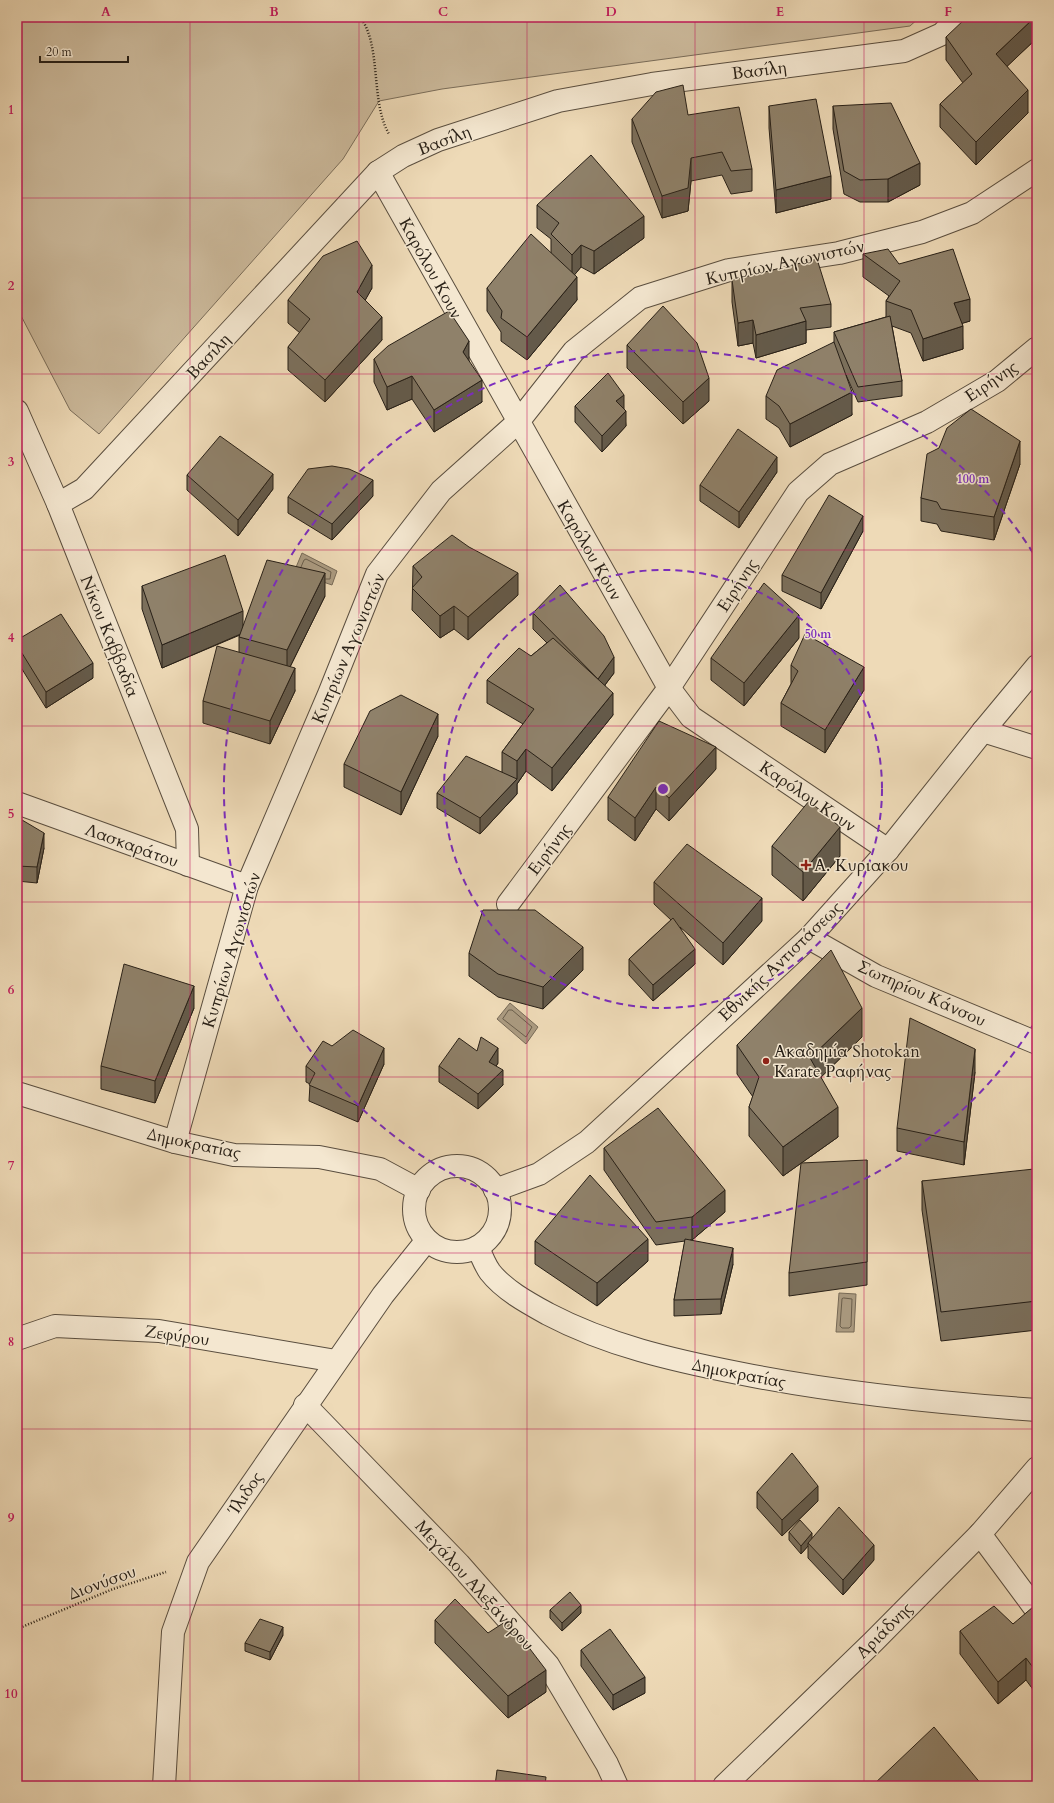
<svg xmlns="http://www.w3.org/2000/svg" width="1054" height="1803" font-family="Cardo,serif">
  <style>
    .green { fill: #ccba9c; stroke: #7a6d5a }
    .water { fill: #ab9b81; stroke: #776a57 }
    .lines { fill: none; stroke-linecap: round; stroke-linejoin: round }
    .shore { stroke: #6a5e4c; stroke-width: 1 }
    .minor-casing { stroke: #5a4e3f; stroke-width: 24 }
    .tertiary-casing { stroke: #5a4e3f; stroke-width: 24 }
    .path { stroke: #282017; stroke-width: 2.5; stroke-dasharray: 1 2; stroke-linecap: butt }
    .minor { stroke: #f4e7d0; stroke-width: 22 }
    .tertiary { stroke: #f4e7d0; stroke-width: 22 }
    .wall { fill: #7b6f5b; stroke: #282017 }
    .shaded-wall { fill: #645a4a; stroke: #282017 }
    .building { fill: #8f816a; stroke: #282017 }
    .grid { fill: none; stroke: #c2185b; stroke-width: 1; stroke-opacity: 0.55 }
    .ring { fill: none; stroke: #7b2cbf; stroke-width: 2; stroke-dasharray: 7 5 }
    .poi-dot { fill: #8f2418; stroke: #f4e7d0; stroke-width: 1.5 }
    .labels { text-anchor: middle; stroke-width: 3; stroke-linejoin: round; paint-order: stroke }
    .street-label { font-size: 17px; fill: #282017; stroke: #f4e7d0 }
    .poi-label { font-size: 17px; fill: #282017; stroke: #f4e7d0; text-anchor: start }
    .centre { fill: #7b2cbf; stroke: #f4e7d0; stroke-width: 2 }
    .ring-label { font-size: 12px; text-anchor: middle; font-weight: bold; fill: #7b2cbf; stroke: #f4e7d0; stroke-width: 3; stroke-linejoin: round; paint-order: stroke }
    .neatline { fill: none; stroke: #c2185b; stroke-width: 1.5 }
    .grid-label { font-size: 13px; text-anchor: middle; font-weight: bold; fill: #c2185b }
  </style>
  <rect width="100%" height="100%" fill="#eedab7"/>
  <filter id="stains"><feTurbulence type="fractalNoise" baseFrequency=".005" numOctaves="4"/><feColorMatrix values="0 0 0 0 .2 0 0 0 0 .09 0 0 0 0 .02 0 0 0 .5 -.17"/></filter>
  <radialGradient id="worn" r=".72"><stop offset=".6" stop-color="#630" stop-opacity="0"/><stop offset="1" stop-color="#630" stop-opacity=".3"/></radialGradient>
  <path class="green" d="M17,17H920L910,26L442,89L379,101L343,159L99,434L70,410L17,308Z"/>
  <g class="water">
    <path d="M302,553L337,571L332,585L294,572Z"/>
    <path d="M510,1003L538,1027L526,1044L497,1019Z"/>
    <path d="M839,1293L856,1294L854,1332H836Z"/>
  </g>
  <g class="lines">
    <g class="shore">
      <path d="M301,567L304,560L306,559L331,572L330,579H326"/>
      <path d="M509,1010H512L532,1027L526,1037L503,1019Z"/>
      <path d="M844,1298L852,1299L851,1326L849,1328H842L840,1326L842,1299Z"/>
    </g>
    <defs>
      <g id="minor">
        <path d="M378,172L669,688L691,717L888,850"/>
        <path d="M17,411L58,504L187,829L188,865"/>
        <path d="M58,504L84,489L378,172L403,156L438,140L558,101L652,84L904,51L942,34L958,17"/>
        <path d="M983,731L1037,748"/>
        <path d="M17,803L247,886"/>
        <path d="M508,904L669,688L798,492L830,464L927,422L997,381L1037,348"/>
        <path d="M809,938L876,976L1037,1043"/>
        <path d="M175,1142L247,886L329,694L377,574L441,491L518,422L574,351L640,298L729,270L839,253L922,232L972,213L1037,170"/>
        <path d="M17,1339L55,1326L159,1331L336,1361"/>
        <path d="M305,1405L459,1564L548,1665L607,1764L617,1786"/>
        <path d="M980,1534L1037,1611"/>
        <path d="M724,1786L873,1642L980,1534L1037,1468"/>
      </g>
      <g id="tertiary">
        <path d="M17,1093L175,1142L234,1155L319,1157L380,1169L419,1190"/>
        <circle cx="457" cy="1209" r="43"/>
        <path d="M495,1190L539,1174L587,1142L809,938L888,850L983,731L1037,666"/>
        <path d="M478,1247C481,1255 485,1265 490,1272C504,1290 528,1303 548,1314C607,1345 672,1360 738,1373C836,1393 937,1403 1037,1410"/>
        <path d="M164,1786L173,1632L198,1562L383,1295L427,1240"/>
      </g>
    </defs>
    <use href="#minor" class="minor-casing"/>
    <use href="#tertiary" class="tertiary-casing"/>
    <g class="path">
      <path d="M360,17C382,45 370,102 389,134"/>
      <path d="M17,1629L113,1589L166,1572"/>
    </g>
    <use href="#minor" class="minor"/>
    <use href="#tertiary" class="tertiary"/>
  </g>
  <g class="wall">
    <path d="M1037,17V38L1007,66L1028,113L976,165L940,127V104L963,83L946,60V37Z"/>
    <path d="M769,106L831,199L776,213L769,128Z"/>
    <path d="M833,106L920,185L888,202H860L844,194L833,129Z"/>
    <path d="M688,115L752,169V191L731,194L722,175L691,181L688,211L662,218L632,142V119Z"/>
    <path d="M537,205L644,238L594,274L581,267L574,275L577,300L527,360L501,341V332L487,311V288L551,253V239L537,228Z"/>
    <path d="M863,254L899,264L970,321L962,323L963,349L923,361L911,333L892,326L902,381V396L858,402L846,375L852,415L790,447L779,428L766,419V396L834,342V332L886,317V301L889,296L863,277Z"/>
    <path d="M732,280L831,304V327L806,330V343L756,358L753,343L738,346L732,302Z"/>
    <path d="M372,288L365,300L382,340L325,402L288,370V347L300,333L288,323V300Z"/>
    <path d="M627,345L709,401L683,424L627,368Z"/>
    <path d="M374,359L469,361L482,402L434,432L412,399L387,410L374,382Z"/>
    <path d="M575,406L624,409L626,426L602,452L575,422Z"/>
    <path d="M939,448L1020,464L994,540L941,531L937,524L921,521V498Z"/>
    <path d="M777,472L739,528L700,501V485Z"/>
    <path d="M187,475L273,489L238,536L187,490Z"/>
    <path d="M373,496L332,540L288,513V497Z"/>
    <path d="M863,531L821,609L782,591V575Z"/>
    <path d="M413,566L518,595L468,640L454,629L440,638L412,610Z"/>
    <path d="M142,586L243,627L325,596L290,667L295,691L270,744L203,723V701L239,652V637L240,635L162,668L142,609Z"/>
    <path d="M533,613L614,673L605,685L613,715L552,791L526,771L517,784V794L480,834L437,808V793L502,772V752L523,724L487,703V680L531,656L547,643L533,629Z"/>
    <path d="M799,638L744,706L711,680V658Z"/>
    <path d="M17,640L93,678L46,708L17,661Z"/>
    <path d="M791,665L864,690L825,753L781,726V703L791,684Z"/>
    <path d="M438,736L401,815L344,787V764Z"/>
    <path d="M716,769L669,821L656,809L635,841L608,820V797Z"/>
    <path d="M17,817L44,848L37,883L17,881Z"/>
    <path d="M772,846L840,856L803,901L772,875Z"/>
    <path d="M654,882L762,921L723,965L680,927L695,964L653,1001L629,975V959L671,920L654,904Z"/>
    <path d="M469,953L583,970L543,1009L498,997L469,976Z"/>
    <path d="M194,1008L155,1103L101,1089V1066Z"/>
    <path d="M862,1037L821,1077L838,1137L783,1176L749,1136V1107L753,1097L737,1074V1045Z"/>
    <path d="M332,1046L384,1064L358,1122L309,1101L310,1084L306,1082V1066Z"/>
    <path d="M498,1063L496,1066L503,1085L478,1109L439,1082V1066Z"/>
    <path d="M975,1072L964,1165L897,1151V1128Z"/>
    <path d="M604,1148L725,1212L692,1240H690L733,1264L721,1314L674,1316V1300L685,1241L656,1245L604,1170Z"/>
    <path d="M867,1160V1285L789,1296V1273Z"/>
    <path d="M922,1181L1037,1182V1330L941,1341L922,1210Z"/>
    <path d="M535,1241L648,1261L597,1306L535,1264Z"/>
    <path d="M757,1492L818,1501L782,1536L757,1508Z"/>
    <path d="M789,1532L812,1538L874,1560L843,1595L808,1558V1546L801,1554L789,1540Z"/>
    <path d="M550,1610L581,1613L562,1631L550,1618Z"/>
    <path d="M1037,1612V1695L1026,1680L998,1704L960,1654V1631L1013,1624Z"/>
    <path d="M435,1620L546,1692L508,1718L435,1643Z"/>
    <path d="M283,1635L270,1660L245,1651V1643Z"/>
    <path d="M581,1650L645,1693L613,1710L581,1666Z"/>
  </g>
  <g class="shaded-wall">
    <path d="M1035,17H1037V38L996,77V54Z"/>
    <path d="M1028,90V113L976,165V142Z"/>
    <path d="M691,158V181L688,211L662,218V196Z"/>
    <path d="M920,163V185L888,202V179Z"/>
    <path d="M831,176V199L776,213V190Z"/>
    <path d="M644,216V238L594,274V251Z"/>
    <path d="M581,245V267L572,278V255Z"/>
    <path d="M372,265V288L357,315V292Z"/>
    <path d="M577,277V300L527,360V337Z"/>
    <path d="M970,299V321L954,326V303Z"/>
    <path d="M382,317V340L325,402V380Z"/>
    <path d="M753,320V343L738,346V323Z"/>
    <path d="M806,321V343L756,358V335Z"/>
    <path d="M963,326V349L923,361V339Z"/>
    <path d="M469,341V364L463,352Z"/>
    <path d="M412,376V399L387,410V387Z"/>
    <path d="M709,378V401L683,424V402Z"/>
    <path d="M482,380V402L434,432V410Z"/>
    <path d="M852,392V415L790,447V424Z"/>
    <path d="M624,395V410L616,401Z"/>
    <path d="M626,411V426L602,452V436Z"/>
    <path d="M1020,441V464L994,540V517Z"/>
    <path d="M777,457V472L739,528V512Z"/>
    <path d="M273,474V489L238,536V520Z"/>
    <path d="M373,480V496L332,540V524Z"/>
    <path d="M863,516V531L821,609V593Z"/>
    <path d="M325,573V596L287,673V650Z"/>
    <path d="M518,573V595L468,640V617Z"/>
    <path d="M454,606V629L440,638V616Z"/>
    <path d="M243,611V633L162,668V645Z"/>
    <path d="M799,615V638L744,706V683Z"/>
    <path d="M614,657V673L598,694V679Z"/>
    <path d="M93,663V678L46,708V692Z"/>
    <path d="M864,667V690L825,753V730Z"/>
    <path d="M295,668V691L270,744V721Z"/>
    <path d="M613,693V715L552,791V768Z"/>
    <path d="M438,714V736L401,815V792Z"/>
    <path d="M716,747V769L669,821V798Z"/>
    <path d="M526,749V771L517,784V794L480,834V818L517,779V761Z"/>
    <path d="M656,787V809L635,841V818Z"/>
    <path d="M840,827V856L803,901V872Z"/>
    <path d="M44,833V848L37,883V867Z"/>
    <path d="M762,898V921L723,965V943Z"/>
    <path d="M583,947V970L543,1009V987Z"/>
    <path d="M695,949V964L653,1001V985Z"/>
    <path d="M194,986V1008L155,1103V1081Z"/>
    <path d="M862,1008V1037L810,1088V1058Z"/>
    <path d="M384,1048V1064L358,1122V1106Z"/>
    <path d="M498,1048V1063L489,1078V1062Z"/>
    <path d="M975,1049V1072L964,1165V1142Z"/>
    <path d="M503,1070V1085L478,1109V1094Z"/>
    <path d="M838,1107V1137L783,1176V1147Z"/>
    <path d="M725,1190V1212L692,1240V1217Z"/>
    <path d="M648,1239V1261L597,1306V1283Z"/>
    <path d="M733,1248V1264L721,1314V1299Z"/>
    <path d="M818,1486V1501L782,1536V1520Z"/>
    <path d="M812,1533V1541L808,1543V1546L801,1554V1546Z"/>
    <path d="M874,1545V1560L843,1595V1580Z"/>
    <path d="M581,1605V1613L562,1631V1623Z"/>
    <path d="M283,1627V1635L270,1660V1652Z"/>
    <path d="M1026,1658V1680L998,1704V1682Z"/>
    <path d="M546,1670V1692L508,1718V1696Z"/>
    <path d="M645,1677V1693L613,1710V1695Z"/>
  </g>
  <g class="building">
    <path d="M967,17H1035L996,54L1028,90L976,142L940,104L972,74L946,37Z"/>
    <path d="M683,85L688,115L739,107L752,169L731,171L722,152L691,158L688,188L662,196L632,119L656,92Z"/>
    <path d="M816,99L831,176L776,190L769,106Z"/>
    <path d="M891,103L920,163L888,179L860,180L844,171L833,106Z"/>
    <path d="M591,155L644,216L594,251L581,245L572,255L551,234L559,223L537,205Z"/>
    <path d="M531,234L577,277L527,337L501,318L502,311L487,288Z"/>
    <path d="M357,241L372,265L357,292L382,317L325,380L288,347L310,319L288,300L323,256Z"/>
    <path d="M888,249L899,264L953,249L970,299L954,303L963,326L923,339L911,310L886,301L900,281L863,254Z"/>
    <path d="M817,259L831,304L800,308L806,321L756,335L753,320L738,323L732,280Z"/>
    <path d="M663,306L697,343L709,378L683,402L627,345Z"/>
    <path d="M449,311L469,341L463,352L482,380L434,410L412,376L387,387L374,359L388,346Z"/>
    <path d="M890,316L902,381L858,387L834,332Z"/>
    <path d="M834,342L852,392L790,424L779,406L766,396L777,370Z"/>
    <path d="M608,373L624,395L616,401L626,411L602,436L575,406Z"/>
    <path d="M971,409L1020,441L994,517L941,509L937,502L921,498L927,454L939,448L947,428Z"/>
    <path d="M738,429L777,457L739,512L700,485Z"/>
    <path d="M220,436L273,474L238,520L187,475Z"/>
    <path d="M332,466L349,469L373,480L332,524L288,497L308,469Z"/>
    <path d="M829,495L863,516L821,593L782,575Z"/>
    <path d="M452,535L469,547L518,573L468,617L454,606L440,616L412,588L422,577L413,566Z"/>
    <path d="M225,555L243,611L162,645L142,586Z"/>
    <path d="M267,560L325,573L287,650L239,637Z"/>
    <path d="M764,583L799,615L744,683L711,658Z"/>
    <path d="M560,585L604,636L614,657L598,679L533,613Z"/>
    <path d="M61,614L93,663L46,692L17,645V640Z"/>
    <path d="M805,634L864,667L825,730L781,703L798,671L791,665Z"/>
    <path d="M553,638L613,693L552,768L526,749L517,761L502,752L534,709L487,680L519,648L531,656Z"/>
    <path d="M217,646L295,668L270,721L203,701Z"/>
    <path d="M401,695L438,714L401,792L344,764L370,711Z"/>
    <path d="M659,721L716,747L669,798L656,787L635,818L608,797Z"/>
    <path d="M466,756L517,779L480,818L437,793Z"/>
    <path d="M809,801L840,827L803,872L772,846Z"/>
    <path d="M17,817L44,833L37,867L17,866Z"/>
    <path d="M687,844L762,898L723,943L654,882Z"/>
    <path d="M483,910H535L583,947L543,987L498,974L469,953Z"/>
    <path d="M673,918L695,949L653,985L629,959Z"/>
    <path d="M831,950L862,1008L810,1058L838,1107L783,1147L749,1107L759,1077L737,1045Z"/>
    <path d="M124,964L194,986L155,1081L101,1066Z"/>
    <path d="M910,1018L975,1049L964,1142L897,1128Z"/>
    <path d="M353,1030L384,1048L358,1106L309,1085L315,1073L306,1066L323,1041L332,1046Z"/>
    <path d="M481,1037L498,1048L489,1062L503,1070L478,1094L439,1066L459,1038L477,1051Z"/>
    <path d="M658,1108L725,1190L692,1217L656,1222L604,1148Z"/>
    <path d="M867,1160V1262L789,1273L801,1163Z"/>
    <path d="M1034,1169L1037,1182V1301L941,1312L922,1181Z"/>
    <path d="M590,1175L648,1239L597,1283L535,1241Z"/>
    <path d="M685,1239L733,1248L721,1299L674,1300Z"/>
    <path d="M792,1453L818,1486L782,1520L757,1492Z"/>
    <path d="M839,1507L874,1545L843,1580L808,1543Z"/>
    <path d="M800,1520L812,1533L801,1546L789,1532Z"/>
    <path d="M570,1592L581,1605L562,1623L550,1610Z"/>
    <path d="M455,1599L488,1633L508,1620L546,1670L508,1696L435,1620Z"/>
    <path d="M994,1606L1013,1624L1033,1607L1037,1612V1673L1026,1658L998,1682L960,1631Z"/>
    <path d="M260,1619L283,1627L270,1652L245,1643Z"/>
    <path d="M610,1629L645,1677L613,1695L581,1650Z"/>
    <path d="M934,1727L982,1785L981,1786H872Z"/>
    <path d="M497,1770L546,1777L545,1786H495Z"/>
  </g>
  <path class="grid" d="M190,17V1786M359,17V1786M527,17V1786M695,17V1786M864,17V1786M17,198H1037M17,374H1037M17,550H1037M17,726H1037M17,902H1037M17,1077H1037M17,1253H1037M17,1429H1037M17,1605H1037"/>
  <g class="ring">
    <circle cx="663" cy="789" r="219"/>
    <path d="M1035 1022A439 439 0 1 1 1035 556"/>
  </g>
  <g class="poi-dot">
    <path d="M804 859h4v4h4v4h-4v4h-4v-4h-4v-4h4z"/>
    <circle cx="766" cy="1061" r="4"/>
  </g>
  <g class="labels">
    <g class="street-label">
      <text transform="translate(759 70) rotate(-7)" y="6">Βασίλη</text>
      <text transform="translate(444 140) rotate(-21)" y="6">Βασίλη</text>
      <text transform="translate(785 262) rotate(-12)" y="6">Κυπρίων Αγωνιστών</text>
      <text transform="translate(431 268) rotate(61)" y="6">Καρόλου Κουν</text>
      <text transform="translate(208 356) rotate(-47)" y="6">Βασίλη</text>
      <text transform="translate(991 381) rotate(-34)" y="6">Ειρήνης</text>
      <text transform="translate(590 550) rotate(60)" y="6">Καρόλου Κουν</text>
      <text transform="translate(737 585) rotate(-57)" y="6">Ειρήνης</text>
      <text transform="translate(110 636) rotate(68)" y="6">Νίκου Καββαδία</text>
      <text transform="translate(348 648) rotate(-67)" y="6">Κυπρίων Αγωνιστών</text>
      <text transform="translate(808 796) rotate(34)" y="6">Καρόλου Κουν</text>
      <text transform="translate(132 845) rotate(20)" y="6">Λασκαράτου</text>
      <text transform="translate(549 849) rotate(-53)" y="6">Ειρήνης</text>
      <text transform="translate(231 950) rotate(-73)" y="6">Κυπρίων Αγωνιστών</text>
      <text transform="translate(780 961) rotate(-44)" y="6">Εθνικής Αντιστάσεως</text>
      <text transform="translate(922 993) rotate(24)" y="6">Σωτηρίου Κάνσου</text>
      <text transform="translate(194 1143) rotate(12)" y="6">Δημοκρατίας</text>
      <text transform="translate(177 1335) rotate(8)" y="6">Ζεφύρου</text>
      <text transform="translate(739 1373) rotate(11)" y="6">Δημοκρατίας</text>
      <text transform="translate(245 1493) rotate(-56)" y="6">Ίλιδος</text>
      <text transform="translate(102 1582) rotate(-20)" y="6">Διονύσου</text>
      <text transform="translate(475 1585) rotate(48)" y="6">Μεγάλου Αλεξάνδρου</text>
      <text transform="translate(884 1630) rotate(-45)" y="6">Αριάδνης</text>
    </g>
    <g class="poi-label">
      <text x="814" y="871">Α. Κυριακου</text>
      <text x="774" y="1057">Ακαδημία Shotokan<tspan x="774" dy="20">Karate Ραφήνας</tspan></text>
    </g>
  </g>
  <circle cx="663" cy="789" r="6" class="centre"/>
  <g class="ring-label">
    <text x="973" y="483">100 m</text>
    <text x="818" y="638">50 m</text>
  </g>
  <rect width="1054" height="1803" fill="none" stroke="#eedab7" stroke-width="44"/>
  <path d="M40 56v6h88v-6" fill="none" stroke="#282017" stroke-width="2"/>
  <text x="46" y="56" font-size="12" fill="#282017" stroke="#f4e7d0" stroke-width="3" paint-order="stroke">20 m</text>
  <rect x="22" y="22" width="1010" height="1759" class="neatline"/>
  <g class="grid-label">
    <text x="106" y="16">A</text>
    <text x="274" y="16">B</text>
    <text x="443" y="16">C</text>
    <text x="611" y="16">D</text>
    <text x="780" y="16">E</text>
    <text x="948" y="16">F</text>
    <text x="11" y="114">1</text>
    <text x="11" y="290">2</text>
    <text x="11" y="466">3</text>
    <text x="11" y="642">4</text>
    <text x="11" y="818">5</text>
    <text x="11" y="994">6</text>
    <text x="11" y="1170">7</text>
    <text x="11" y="1346">8</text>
    <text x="11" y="1522">9</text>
    <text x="11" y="1698">10</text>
  </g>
  <rect width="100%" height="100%" filter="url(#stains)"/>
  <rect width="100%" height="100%" fill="url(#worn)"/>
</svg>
